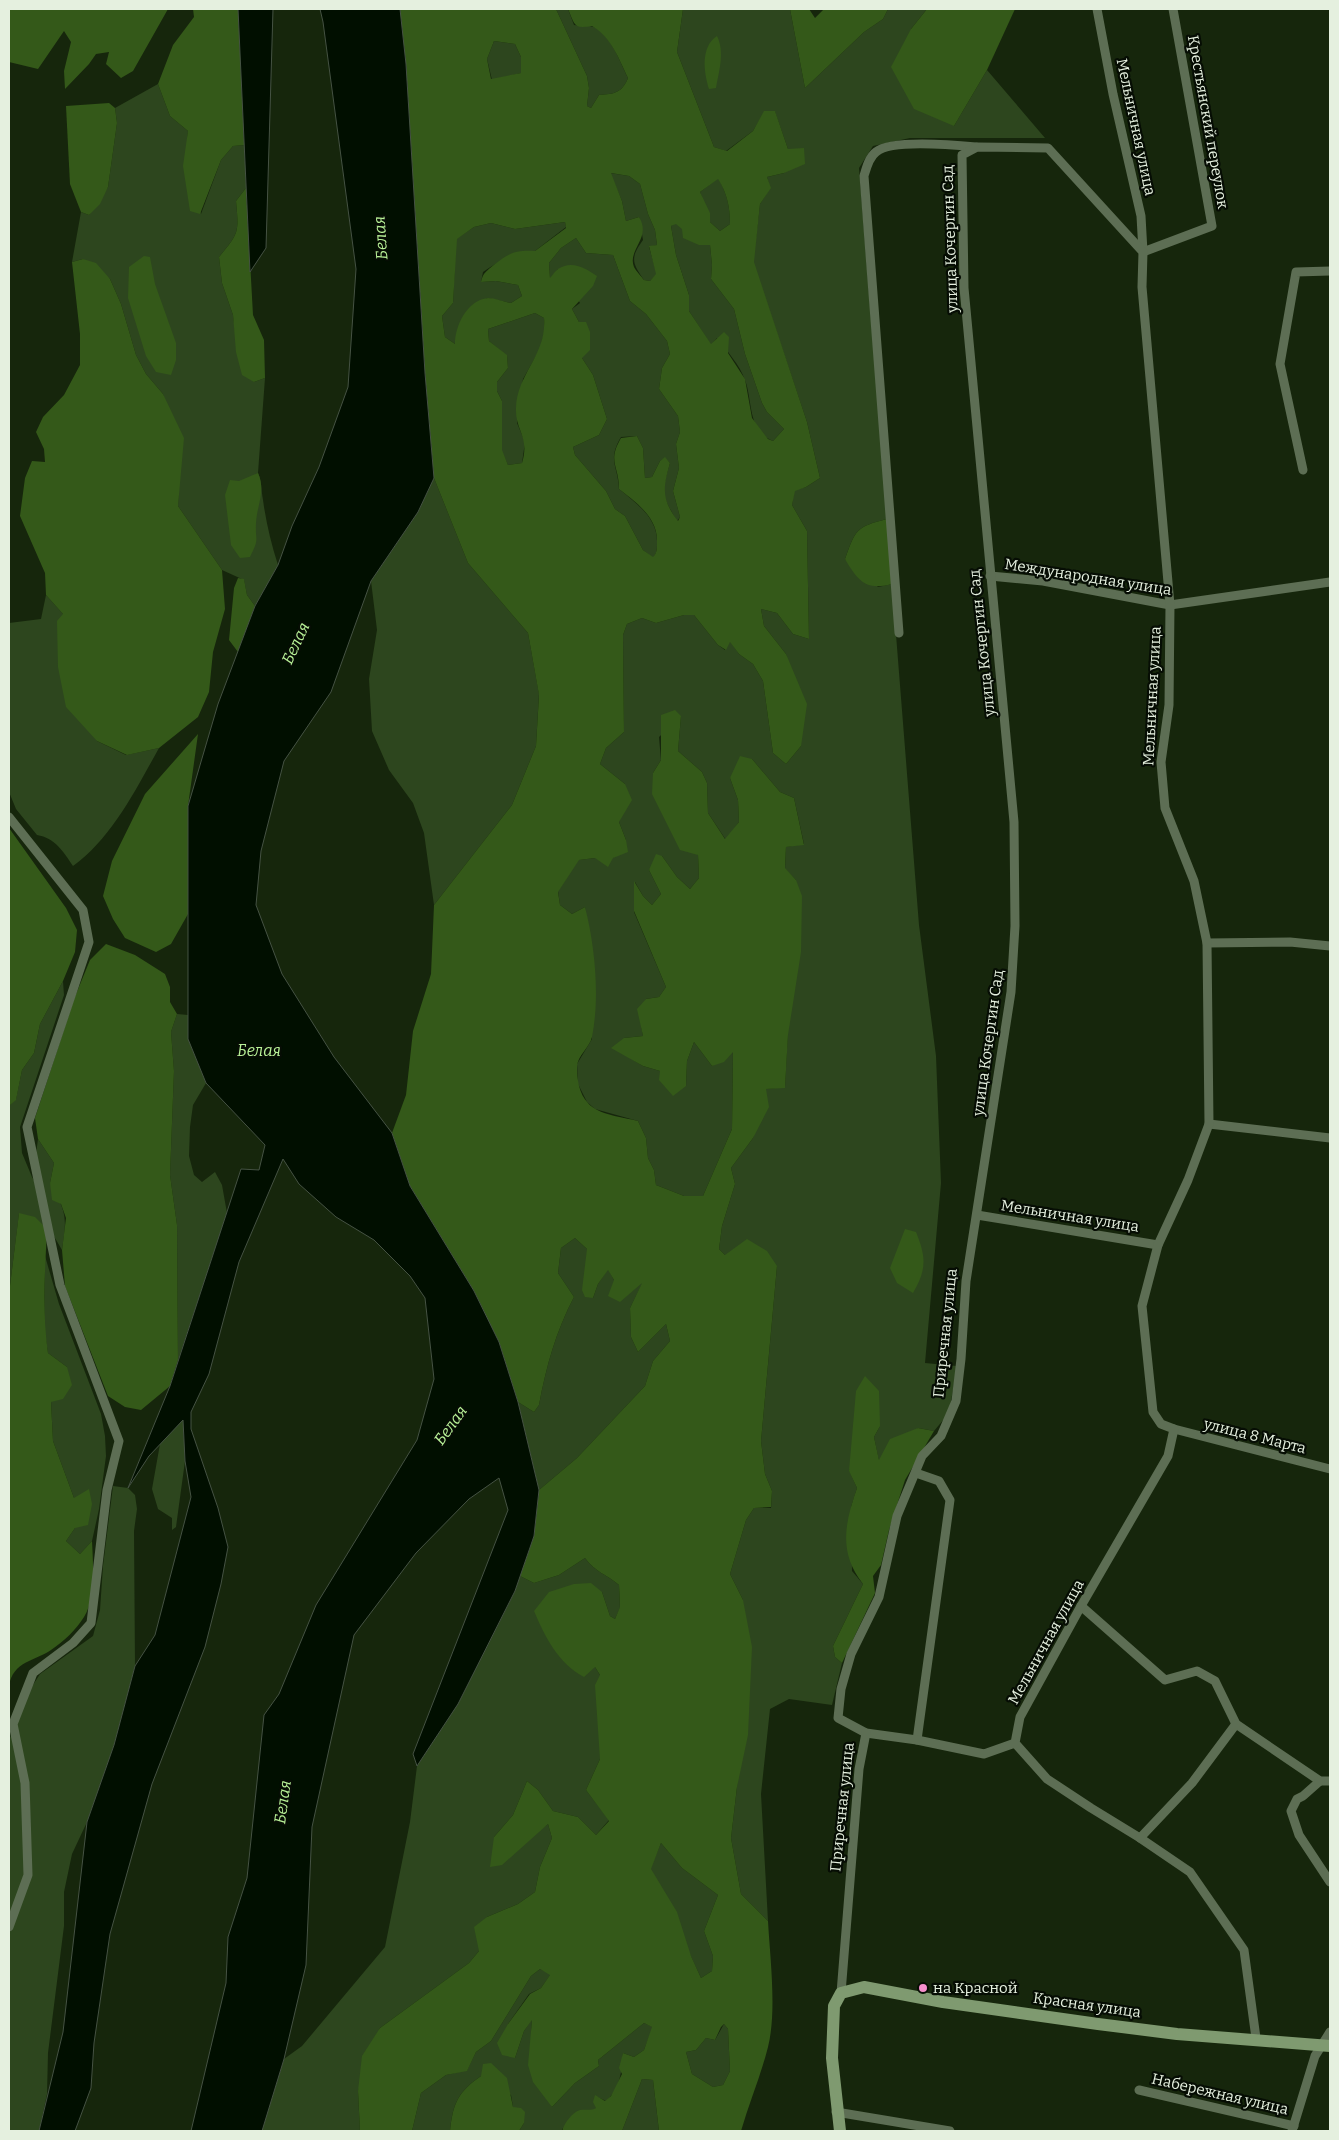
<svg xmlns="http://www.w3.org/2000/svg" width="1339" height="2140" font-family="Bitter,serif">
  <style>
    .green { fill: #2d461e }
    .forest { fill: #345919; fill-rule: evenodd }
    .water { fill: #010f00; stroke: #455243 }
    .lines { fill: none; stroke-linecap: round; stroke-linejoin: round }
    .street { stroke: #5d6e54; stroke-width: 9 }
    .secondary { stroke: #7f9a70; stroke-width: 12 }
    .poi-dot { fill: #f790cd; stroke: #060d04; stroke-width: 2 }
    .labels { text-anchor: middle; stroke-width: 4.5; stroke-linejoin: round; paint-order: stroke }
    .street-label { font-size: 15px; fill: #e5f0df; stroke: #060d04 }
    .poi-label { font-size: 15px; fill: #e5f0df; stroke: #060d04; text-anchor: start }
    .water-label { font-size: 16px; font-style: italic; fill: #b9f298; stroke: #060d04 }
  </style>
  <rect width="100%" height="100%" fill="#16260c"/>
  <g class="green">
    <path d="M556,9H568L574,25C580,26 588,25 594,27C611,35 620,62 628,78C622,93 614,94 599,95L591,108L587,106L589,88L587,76Z"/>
    <path d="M683,9H790L805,88L864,32L883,19L888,9H927L911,29L954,126L987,70L1045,138H910L873,146L859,168L887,519C856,527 856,529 845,559L878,587L892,584L919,925L936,1056L941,1183L925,1363L957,1366L949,1413L934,1431L918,1428L879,1461L874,1437L880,1426L849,1470L857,1488L851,1507L852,1571L863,1584L833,1646L835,1657L842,1663L832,1705L789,1699L770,1709L761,1794L768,1921L741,1894L731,1838L737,1787L743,1600L730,1574L746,1520L754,1508H771L772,1491L765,1474L761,1441L777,1266L725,1255L719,1249L722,1226L735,1184L731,1168L753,1138L766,1089L785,1087L796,880L785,869L786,847L804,844L794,798L780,792L752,759L730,778L738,800L739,822L726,840L708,813L707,783L702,772L678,751L681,716L659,737L661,760L653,773L698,855L699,878L690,889L677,877L662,856L649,870L661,894L652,905L643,896L635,882L634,912L666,987L659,997L646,999L641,1025L643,1036L624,1038L630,1058L643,1066L660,1071L686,1086L687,1061L694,1042L712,1066L733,1051L732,1129L703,1196H684L656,1185L654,1170L648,1158L646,1138L638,1121L595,1109L587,1102L578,1084L577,1064L592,1039L585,907L572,914L560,905L558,891L578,860L595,858H613L626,840L619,822L625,784L600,764L606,748L624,732L623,635L627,624L642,618L656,623L684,615H694L718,645L725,650L730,641L739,654L753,664L763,681L773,753L786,764L801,746L786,654L764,626L761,609L777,613L793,634L809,639L807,531L792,505L794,490L806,487L820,478L807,422L753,262L760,204L770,188L767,177L784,173L804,149H788L775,112L765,111L753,131L726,151L714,147L677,52Z"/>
    <path d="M494,41L515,44L521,57V73L492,80L487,59Z"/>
    <path d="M158,84L170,116L188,131L187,144L201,214L221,160L233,146L245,145L246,188L236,201C239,233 239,233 219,257L222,283L233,315L235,331L254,382L265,378L258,473C262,482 261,490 263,500C266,522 271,543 278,565L255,606L247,595L244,580L222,570L178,506L179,479L163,394L146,374L136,355L121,304L110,279L83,259L72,262L81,212L89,215L108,187L117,123L115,108Z"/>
    <path d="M610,173L629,176L640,184L648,214L655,230L657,245L649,247L657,274L650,281L644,280C632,263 630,258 643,240L639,217L626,221L622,201Z"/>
    <path d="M718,178C727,193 730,207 730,224L720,231L710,222L700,192Z"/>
    <path d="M565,222L566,227L535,251C516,250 498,262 483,272L481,282L496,281L518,285L522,296L511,303L487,298L455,344L445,337L442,316L453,303L456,239L474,227L491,223L515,229Z"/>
    <path d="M676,223L710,245L712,265L711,279L734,309L745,354L762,403L767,412L784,429L773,441C747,430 753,401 745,380C740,365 726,350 717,338L711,345L689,311V295L676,255L671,226Z"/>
    <path d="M576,238L586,253L613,255L630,301L646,314L667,341L670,354L662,368L659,389L678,416L680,432L676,444L679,468L673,491L680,517L677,521C661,494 661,493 670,463L665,458L660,461L652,477L645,478L643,448L637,436L621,437C607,461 618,465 619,489C637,504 658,518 657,543C657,549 657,553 653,558L643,550L625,516L615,509L606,491L575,455L573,447L599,435L607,419L593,375L582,358L579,322L572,309L580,303L558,269L550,279L549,263L561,248Z"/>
    <path d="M535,313L544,318L545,330L540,349L523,379L517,423L525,442L522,463L508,465L501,450L502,401L497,391V382L508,368L507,356L489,341L488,329Z"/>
    <path d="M434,478L468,563L528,633L539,694L536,746L512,805L434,905L424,833L413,803L389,770L372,731L369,679L377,630L371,581L418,512Z"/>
    <path d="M46,595L64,615L97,741L126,755L159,748C136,789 112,838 73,866C63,851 55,838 37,835L16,809L9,792V623L41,619Z"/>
    <path d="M63,981L64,995L20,1127L22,1153L32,1177L43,1196L35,1161L38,1139L54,1163L50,1183C67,1214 67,1216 62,1250L52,1233L19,1214L9,1294V1106L16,1099L22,1070L34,1053L40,1024Z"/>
    <path d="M177,1014L188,1015V1039L206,1083L193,1105L190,1127L189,1156L194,1175L202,1182L215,1172L222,1185L227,1213L178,1360L177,1225L170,1175L174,1071L171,1032Z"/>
    <path d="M575,1238L587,1249L593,1298L598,1284L608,1269L614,1280L643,1282L630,1308L631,1337L638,1352L666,1324L670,1341L653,1361L645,1386L577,1458L539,1490L518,1402L534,1412L539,1405C546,1367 556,1331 574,1297L558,1273L561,1248Z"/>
    <path d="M45,1256L59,1304L101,1414L105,1436L106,1456L99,1509L92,1541L80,1554L66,1541L75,1528L74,1498L53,1441L51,1402L67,1367L48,1353L44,1327Z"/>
    <path d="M183,1419L185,1461L176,1527L172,1530V1518L158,1509L152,1489L160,1444Z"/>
    <path d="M113,1486L128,1488L135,1495L137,1509L134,1531L135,1666L114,1745L87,1822L72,1854L64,1892V1926L48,2053L47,2094L39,2131H9V1740L19,1717L26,1696L40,1674L93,1636L100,1610L103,1566Z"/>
    <path d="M585,1558C595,1572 606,1574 619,1585L620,1608L615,1619L610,1616L602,1592L595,1667L600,1675V1759L586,1790L609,1820L596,1835L578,1817L553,1811L538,1790L527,1781L513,1815L494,1837L532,1836L548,1824L552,1838L540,1867L535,1892L518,1904L487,1917L479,1951L469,1963L380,2028L358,2091L360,2131H262L284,2059L302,2046L385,1947L410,1822L417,1766L458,1704L515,1591L520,1576L534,1583L559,1575Z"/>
    <path d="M661,1843L682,1868L718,1895L704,1931L713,1956L712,1971L701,1978L650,1869Z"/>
    <path d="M540,1969L551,1974L541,1988L529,1994L508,2024L515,2058L524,2031L532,2019L531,2037L552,2107L575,2083L599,2066L598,2060L644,2023L653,2027L644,2050L634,2057L623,2053C622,2071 620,2089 606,2101L595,2096L597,2108L562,2129V2131H519L524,2123L513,2107L511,2095L481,2076C458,2092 453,2103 450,2131H412L421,2093L446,2075L467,2070L476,2052L491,2041L531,1976Z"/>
    <path d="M724,2024L728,2029L730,2071L723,2085L713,2087L692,2074L686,2052L696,2050L706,2038L715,2040Z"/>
    <path d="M642,2079L653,2080L659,2131H622Z"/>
  </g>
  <g class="forest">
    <path d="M9,9H168L133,71L121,78L106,64L109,52L96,54L89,64L65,89L64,71L71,42L64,31L38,69L9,62Z"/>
    <path d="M193,9H238L245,145L233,146L221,160L200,214L190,211L183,166L188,131L170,116L158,84L173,45L194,17Z"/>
    <path d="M400,9H556L587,76L589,88L587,106L591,108L599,95C614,94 622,93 628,78C619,59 611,37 592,26C573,29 575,25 568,9H683L677,52L714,147L727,151L753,131L764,111H775L788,149L804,148L805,164L784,173L767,177L771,188L760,204L754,262L807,422L820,478L806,487L795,491L792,505L807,531L809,639L793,634L777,613L761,609L764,626L786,654L807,704L801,746L786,764L773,753L763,681L753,664L739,654L730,642L726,650L718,645L694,615H684L656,623L642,618L627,624L623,635L624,732L606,748L600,764L625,784L632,800L619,822L626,840L628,852L613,858L608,867L595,858L579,860L558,892L560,905L572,914L585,907C595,946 600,997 592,1037C590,1047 577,1056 577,1067C577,1079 579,1094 588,1103C598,1115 623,1117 638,1121L646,1138L648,1158L654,1170L656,1185L684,1196H703L732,1129L733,1052L724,1062L712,1066L694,1042L687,1061L686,1086L673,1096L659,1080L660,1071L643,1066L611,1048L624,1038L643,1036L637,1009L646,999L659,997L666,987L634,911V881L643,896L652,905L661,894L649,870L656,854L662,856L677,877L690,889L699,878L698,855L680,850L652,794L653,773L661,760V715L675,710L681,716L678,751L702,772L707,783L708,813L725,839L739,822L738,800L730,778L740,756L752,759L780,792L794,798L804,845L786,847L785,868L796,880L802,896L801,952L788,1035L785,1088L766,1089L769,1107L753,1138L731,1168L735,1184L722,1226L719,1249L725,1255L747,1239L767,1251L777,1266L761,1441L765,1474L772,1491L771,1507L754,1508L746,1520L730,1574L743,1600L752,1647L748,1735L737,1787L731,1838L741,1894L768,1921C770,1958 777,2011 768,2047C761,2075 749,2103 741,2131H659L653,2080L642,2079L622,2131H562C564,2124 572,2112 580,2110C586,2109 591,2111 596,2108L593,2102L595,2095L605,2101L611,2096L622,2074L619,2068L623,2053L634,2057L644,2050L652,2027L644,2023L598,2060L599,2066L575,2083L552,2107L533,2082L528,2065L532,2020L524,2031L515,2058L502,2055L497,2043L508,2024L530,1994L541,1988L550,1975L540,1969L531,1976L491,2041L476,2052L467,2071L446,2075L421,2093L412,2131H360L358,2091L362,2056L380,2028L469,1963L479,1951L474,1927L487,1917L518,1904L535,1892L540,1867L552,1838L548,1824L502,1865L490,1867L494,1837L513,1815L527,1781L538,1790L553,1811L578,1817L596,1835L609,1821L586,1790L600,1759L595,1685L600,1675L595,1667L584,1677C558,1663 545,1637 534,1611L549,1592L574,1584L591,1583L602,1592L610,1616L615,1619L620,1607L619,1585C606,1574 595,1572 585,1558L559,1575L534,1583L520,1576L534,1536L539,1490L577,1458L645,1386L653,1361L670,1341L666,1324L638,1352L631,1337L630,1308L642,1283L620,1302L608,1296L614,1280L608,1270L598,1284L593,1298L585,1297L582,1290L587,1249L575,1238L561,1248L558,1273L574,1297C556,1331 546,1367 539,1405L534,1412L518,1402L499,1342L474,1291L410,1186L392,1133L406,1095L413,1031L431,974L434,905L512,805L536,746L539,695L528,633L468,563L434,478L425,373L406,64ZM494,41L515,44L521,57V73L491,79L487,59ZM611,173L629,176L640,184L648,214L655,230L657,245L649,246L656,274L650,281L644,280C641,276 636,271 634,267C627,250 652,238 639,217L626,221L622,201ZM718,179C727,193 730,207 730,224L720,231L710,222V213L700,192ZM565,222L566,228L535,251C516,250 509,253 495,264C487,271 483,272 481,282L496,281L518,285L522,296L511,303C504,302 495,298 488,298C467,300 455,326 455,344L445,337L442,316L453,303L457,239L474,227L491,223L515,229ZM676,224L682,229L683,238L699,245H710L712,265L711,279L734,309L745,354L762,403L767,412L784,429L773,441L768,439L752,418L745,379L728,353L729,337L724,332L711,344L689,311V295L676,255L671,226ZM576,238L586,253L613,255L630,301L646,314L667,341L670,354L662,368L659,389L678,416L680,432L676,444L679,468L673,491L680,517L678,521C661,499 663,488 670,463L665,457L660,461L652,477L645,478L643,448L637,436L621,438C607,462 619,465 619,489C637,503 658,518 657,542C657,549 657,553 653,557L643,550L625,516L615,509L606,491L575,455L573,447L599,435L607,419L593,375L582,358L590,350V332L586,322H579L572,309L593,286L597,276C585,268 572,260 558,269C555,271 552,276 550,278L549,263L561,248ZM535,313L544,318C547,355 517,373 516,408C515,431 530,436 522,463L508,465L502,450V401L497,391V382L508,368L507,355L489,341L488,329ZM661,1843L682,1868L718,1895L704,1931L713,1956L712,1971L701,1978L691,1956L677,1912L651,1869ZM724,2024L728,2029L730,2071L723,2085L713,2087L692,2074L686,2052L696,2050L706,2038L715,2040L721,2027Z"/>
    <path d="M790,9H809L815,18L824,9H888L883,19L864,32L805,88Z"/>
    <path d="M927,9H1015L987,70L954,126L914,109L891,67L911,29Z"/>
    <path d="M717,36C725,52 719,71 716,88L709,89C704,73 700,47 717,36Z"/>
    <path d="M109,103L115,108L117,123L108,187L100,204L89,215L81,212L70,184L66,106Z"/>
    <path d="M246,188L253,315L264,340L265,378L254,382L242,375L236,352L233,315L222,283L219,257C239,233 239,233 236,201Z"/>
    <path d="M144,256L150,257L155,284L176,343V360L171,375L156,372L146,356L128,298L129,267Z"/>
    <path d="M83,259L96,263L110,279L121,304L136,355L146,374L163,394L184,438L178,506L222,570L225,609L213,652L209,692L198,717L159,748L127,755L97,741L66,707L58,667L57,621L63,614L46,595L45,573L20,516L25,478L32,461L45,462L44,449L36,432L43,417L64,395L80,365V334L72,262Z"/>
    <path d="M258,473C266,491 257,505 256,523C255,542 260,537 250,557L240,558L231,545L225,495L230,480L239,481Z"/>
    <path d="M887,519L892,584C866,591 858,581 845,559C856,529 856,527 887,519Z"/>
    <path d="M238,578L244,579L247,595L255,606L238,652L229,640L234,588Z"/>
    <path d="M198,734L188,806V914L171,944L156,952L125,938L113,919L103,896L112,861L145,794Z"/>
    <path d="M9,828L66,908L77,930L75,952L63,981L40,1024L34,1053L22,1070L16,1100L9,1106Z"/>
    <path d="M106,944L135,955L165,974L170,987V1002L177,1014L171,1032L174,1071L170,1175L177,1225L178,1360L170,1386L141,1410L125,1407L108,1396L65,1286L62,1250L66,1218L61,1204L52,1200L50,1183L54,1163L38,1139L35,1118L74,999L90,960Z"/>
    <path d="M19,1213L35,1217L47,1229C45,1271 42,1311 48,1353L67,1367L72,1385L63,1399L51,1402L53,1441L74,1498L89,1489L92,1504L88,1525L75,1528L66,1541L80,1554L92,1541C93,1562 96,1599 84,1617C76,1630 63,1642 51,1650C35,1661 13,1661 9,1686V1294Z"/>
    <path d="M905,1229L916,1232C926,1257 927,1269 913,1293L897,1283L890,1268Z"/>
    <path d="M865,1376L879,1391L880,1426L874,1437L879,1460L890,1439L918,1428L934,1431L905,1480L889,1530L881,1565L873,1576L875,1593L842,1663L835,1657L833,1646L863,1584C838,1552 845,1523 857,1488L849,1471L856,1391Z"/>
    <path d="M491,2063L507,2078L513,2107L521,2108L525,2112L524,2123L519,2131H450C453,2103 458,2092 481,2076L483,2064Z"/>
  </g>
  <g class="water">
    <path d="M238,9H273L266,248L250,272Z"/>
    <path d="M320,9H400L406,64L425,373L434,478L418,512L371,581L331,692L284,761L261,851L256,905L282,974L334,1057L392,1133L410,1186L474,1291L499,1342L518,1402L539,1490L534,1536L515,1591L458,1704L417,1766L413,1754L508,1510L499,1478L469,1499L416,1553L354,1635L312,1827L306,1965L284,2059L262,2131H191L226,1983L228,1937L247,1878L264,1715L279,1694L316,1605L417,1440L434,1379L425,1298L410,1276L374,1240L336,1217L299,1184L283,1159L239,1262L209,1374L191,1412V1429L218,1508L228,1547L221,1584L205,1647L152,1784L110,1934L94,2043L91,2088L75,2131H39L63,2032L87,1822L114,1745L135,1666L155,1635L191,1497L185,1461L183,1420L149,1456L128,1488L170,1386L241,1169L259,1170L265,1145L206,1083L188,1039V806L218,704L255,606L278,565L292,526L319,467L348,387L356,269L323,22Z"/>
  </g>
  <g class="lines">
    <g class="street">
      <path d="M1097,9L1113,94L1141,216L1143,252L1212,226L1173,9"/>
      <path d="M1303,470L1280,364L1296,272L1330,271"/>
      <path d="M990,576L1043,581L1170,605L1330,582"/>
      <path d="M899,633L864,176C866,169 869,157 876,152C891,139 955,145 976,147"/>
      <path d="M9,817L83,910L89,942L27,1127L60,1285L119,1441L107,1490L91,1623L73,1643L33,1673L13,1724L25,1783L28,1875L9,1927"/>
      <path d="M1207,943L1290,942L1330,946"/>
      <path d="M1209,1124L1330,1138"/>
      <path d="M977,1215L1158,1245"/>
      <path d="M1174,1429L1330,1469"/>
      <path d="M916,1473L939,1481L950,1500L917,1740"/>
      <path d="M1081,1606L1165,1680L1197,1671L1215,1681L1236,1724L1320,1781H1330"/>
      <path d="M1015,1743L984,1754L917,1740L866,1733L838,1718L841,1689L851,1654L879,1597L897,1516L922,1456L941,1436L956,1401L961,1359L966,1281L1011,992L1015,926L1014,822L964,288L962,155L977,147L1048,148L1143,252L1142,287L1170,605L1169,705L1161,762L1165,808L1194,881L1207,943L1209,1124L1188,1180L1158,1245L1142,1306L1153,1412L1161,1424L1174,1429L1168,1456L1081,1606L1020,1717L1015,1743L1047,1779L1091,1808L1140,1838L1190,1872L1244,1950L1256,2038"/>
      <path d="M1320,1781L1303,1796L1297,1799L1291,1811L1299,1835L1330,1882"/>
      <path d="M1140,1838L1192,1783L1236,1724"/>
      <path d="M841,1993L859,1769L866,1733"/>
      <path d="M1139,2090L1294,2126"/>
      <path d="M836,2112L950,2131"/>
      <path d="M1292,2131L1315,2056L1330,2032"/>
    </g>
    <path class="secondary" d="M840,2131L832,2058L834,2006L841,1993L864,1987L943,2002L1098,2024L1177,2034L1330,2046"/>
  </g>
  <circle class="poi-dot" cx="923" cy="1988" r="5"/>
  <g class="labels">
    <g class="street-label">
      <text transform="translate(1208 122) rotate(80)" y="5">Крестьянский переулок</text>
      <text transform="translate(1136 127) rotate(78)" y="5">Мельничная улица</text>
      <text transform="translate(950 239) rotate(-92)" y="5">улица Кочергин Сад</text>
      <text transform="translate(1088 577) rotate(9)" y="5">Международная улица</text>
      <text transform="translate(982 643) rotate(-96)" y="5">улица Кочергин Сад</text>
      <text transform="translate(1152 696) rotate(-87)" y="5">Мельничная улица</text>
      <text transform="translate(988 1043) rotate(-82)" y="5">улица Кочергин Сад</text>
      <text transform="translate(1070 1216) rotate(9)" y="5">Мельничная улица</text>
      <text transform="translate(945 1333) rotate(-84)" y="5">Приречная улица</text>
      <text transform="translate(1255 1436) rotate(14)" y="5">улица 8 Марта</text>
      <text transform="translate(1046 1642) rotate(-61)" y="5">Мельничная улица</text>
      <text transform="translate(842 1807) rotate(-84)" y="5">Приречная улица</text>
      <text transform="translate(1087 2005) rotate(8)" y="5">Красная улица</text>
      <text transform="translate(1220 2094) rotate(13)" y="5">Набережная улица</text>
    </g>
    <g class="poi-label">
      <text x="933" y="1993">на Красной</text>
    </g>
    <g class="water-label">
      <text transform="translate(380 238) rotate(-94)" y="6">Белая</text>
      <text transform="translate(295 643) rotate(-65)" y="6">Белая</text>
      <text x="259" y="1056">Белая</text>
      <text transform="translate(450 1425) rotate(-54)" y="6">Белая</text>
      <text transform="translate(282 1802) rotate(-82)" y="6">Белая</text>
    </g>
  </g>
  <rect width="1339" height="2140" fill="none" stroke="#e5f0df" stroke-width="20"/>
</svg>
